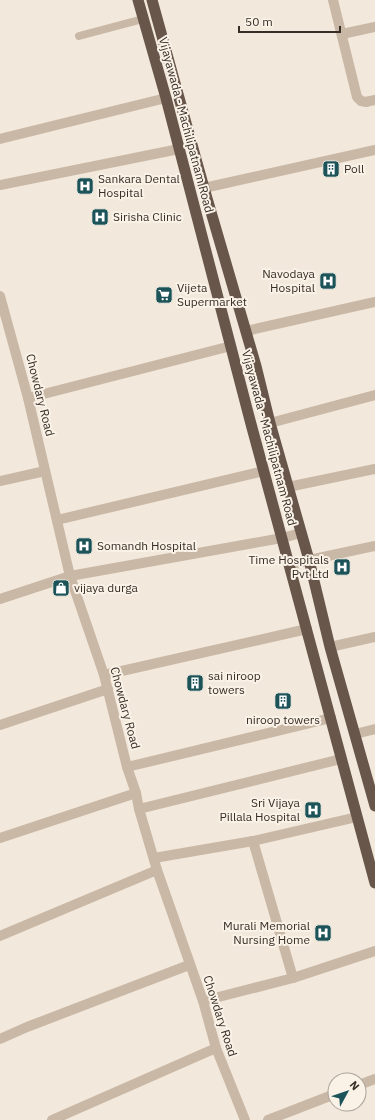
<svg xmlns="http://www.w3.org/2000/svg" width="375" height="1120" font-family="'IBM Plex Sans',sans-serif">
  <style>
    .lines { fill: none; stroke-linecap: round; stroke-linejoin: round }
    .service { stroke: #cab8a6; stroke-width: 8 }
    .minor { stroke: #cab8a6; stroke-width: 10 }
    .tertiary { stroke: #cab8a6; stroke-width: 10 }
    .trunk { stroke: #68564b; stroke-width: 11 }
    .labels { text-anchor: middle; stroke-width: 4; stroke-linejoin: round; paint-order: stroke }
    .street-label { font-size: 12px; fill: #362d27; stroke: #faf2e7 }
    .poi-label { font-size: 12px; fill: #362d27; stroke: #faf2e7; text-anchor: start }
  </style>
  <rect width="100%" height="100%" fill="#f2e8db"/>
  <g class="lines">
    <path class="service" d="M79,36L143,19"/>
    <g class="minor">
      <path d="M333,0L357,97L361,101L366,102L375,100"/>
      <path d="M342,34L375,27"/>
      <path d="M0,139L166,98"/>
      <path d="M0,185L179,149"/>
      <path d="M204,188L375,150"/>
      <path d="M246,331L375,302"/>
      <path d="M28,398L231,346"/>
      <path d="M270,423L375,395"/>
      <path d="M0,481L45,471"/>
      <path d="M288,487L375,469"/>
      <path d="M57,520L264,471"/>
      <path d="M290,566L309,560L375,546"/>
      <path d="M0,599L70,576L282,538L301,533"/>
      <path d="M330,647L375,637"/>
      <path d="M104,675L307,629"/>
      <path d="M0,725L108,689"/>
      <path d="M355,734L375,729"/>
      <path d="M127,767L331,718"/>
      <path d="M139,809L341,759"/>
      <path d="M0,838L136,793"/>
      <path d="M253,841L293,978"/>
      <path d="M154,858L253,841L357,817"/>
      <path d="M0,936L157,870"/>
      <path d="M203,1001L293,978L375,951"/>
      <path d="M0,1039L27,1027L189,965"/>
      <path d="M359,1085L375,1079"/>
      <path d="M52,1120L216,1048"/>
      <path d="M268,1120L335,1094"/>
    </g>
    <path class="tertiary" d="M0,296L28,398L70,576L104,675L127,767L136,793L139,809L157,870L203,1001L216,1048L245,1120"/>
    <g class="trunk">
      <path d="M138,0L166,98L251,424L375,883"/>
      <path d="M152,0L204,188L256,366L270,423L309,560L330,647L375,806"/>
    </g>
  </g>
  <defs>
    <symbol id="building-square" viewBox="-11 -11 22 22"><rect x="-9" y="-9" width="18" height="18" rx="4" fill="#1c5359" stroke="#faf2e7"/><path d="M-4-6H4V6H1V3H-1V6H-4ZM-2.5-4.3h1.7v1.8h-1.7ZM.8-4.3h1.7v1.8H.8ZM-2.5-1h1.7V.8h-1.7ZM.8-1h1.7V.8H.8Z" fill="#fff"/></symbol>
    <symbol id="hospital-square" viewBox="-11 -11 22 22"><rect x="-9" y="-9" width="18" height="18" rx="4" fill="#1c5359" stroke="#faf2e7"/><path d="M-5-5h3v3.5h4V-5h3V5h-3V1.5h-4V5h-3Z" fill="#fff"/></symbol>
    <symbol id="supermarket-square" viewBox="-11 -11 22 22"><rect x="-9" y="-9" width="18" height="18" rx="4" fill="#1c5359" stroke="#faf2e7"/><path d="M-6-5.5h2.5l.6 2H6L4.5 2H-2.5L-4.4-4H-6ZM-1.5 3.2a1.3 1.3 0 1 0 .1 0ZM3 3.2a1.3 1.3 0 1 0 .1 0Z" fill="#fff"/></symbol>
    <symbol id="shop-square" viewBox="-11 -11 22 22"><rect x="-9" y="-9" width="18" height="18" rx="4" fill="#1c5359" stroke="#faf2e7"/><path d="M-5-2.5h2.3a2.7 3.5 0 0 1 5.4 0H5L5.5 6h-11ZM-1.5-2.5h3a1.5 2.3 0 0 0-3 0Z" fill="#fff"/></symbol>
  </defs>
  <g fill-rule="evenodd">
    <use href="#building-square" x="321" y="159" width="20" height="20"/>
    <use href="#hospital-square" x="75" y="176" width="20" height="20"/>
    <use href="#hospital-square" x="90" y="207" width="20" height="20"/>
    <use href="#hospital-square" x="318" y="271" width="20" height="20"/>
    <use href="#supermarket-square" x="154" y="285" width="20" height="20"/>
    <use href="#hospital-square" x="74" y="536" width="20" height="20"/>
    <use href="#hospital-square" x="332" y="557" width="20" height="20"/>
    <use href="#shop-square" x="51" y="578" width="20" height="20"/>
    <use href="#building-square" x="185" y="673" width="20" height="20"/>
    <use href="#building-square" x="273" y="691" width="20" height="20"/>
    <use href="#hospital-square" x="303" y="800" width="20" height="20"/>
    <use href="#hospital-square" x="313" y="923" width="20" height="20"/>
  </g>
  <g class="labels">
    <g class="street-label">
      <text transform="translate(186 125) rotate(75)" y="4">Vijayawada - Machilipatnam Road</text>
      <text transform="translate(40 395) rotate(76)" y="4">Chowdary Road</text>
      <text transform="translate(269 438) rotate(75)" y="4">Vijayawada - Machilipatnam Road</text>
      <text transform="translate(125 708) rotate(75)" y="4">Chowdary Road</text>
      <text transform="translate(220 1016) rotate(72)" y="4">Chowdary Road</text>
    </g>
    <g class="poi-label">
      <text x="344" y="173">Poll</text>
      <text x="98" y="183">Sankara Dental<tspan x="98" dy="14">Hospital</tspan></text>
      <text x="113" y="221">Sirisha Clinic</text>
      <text x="315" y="278" text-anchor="end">Navodaya<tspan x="315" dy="14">Hospital</tspan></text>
      <text x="177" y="292">Vijeta<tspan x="177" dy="14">Supermarket</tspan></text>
      <text x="97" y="550">Somandh Hospital</text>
      <text x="329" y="564" text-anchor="end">Time Hospitals<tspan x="329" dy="14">Pvt Ltd</tspan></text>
      <text x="74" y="592">vijaya durga</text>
      <text x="208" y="680">sai niroop<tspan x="208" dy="14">towers</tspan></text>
      <text x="283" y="724" text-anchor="middle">niroop towers</text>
      <text x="300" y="807" text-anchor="end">Sri Vijaya<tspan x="300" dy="14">Pillala Hospital</tspan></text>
      <text x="310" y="930" text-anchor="end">Murali Memorial<tspan x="310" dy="14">Nursing Home</tspan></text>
    </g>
  </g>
  <g transform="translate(347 1092) rotate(50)"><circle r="19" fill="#faf2e7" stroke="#aca39a"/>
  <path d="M0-3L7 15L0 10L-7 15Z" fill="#1c5359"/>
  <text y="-6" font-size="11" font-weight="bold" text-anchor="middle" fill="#362d27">N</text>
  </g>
  <path d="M239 26v6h101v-6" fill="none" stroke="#362d27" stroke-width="2"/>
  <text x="245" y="26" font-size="12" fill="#362d27" stroke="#faf2e7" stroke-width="3" paint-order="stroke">50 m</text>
</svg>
